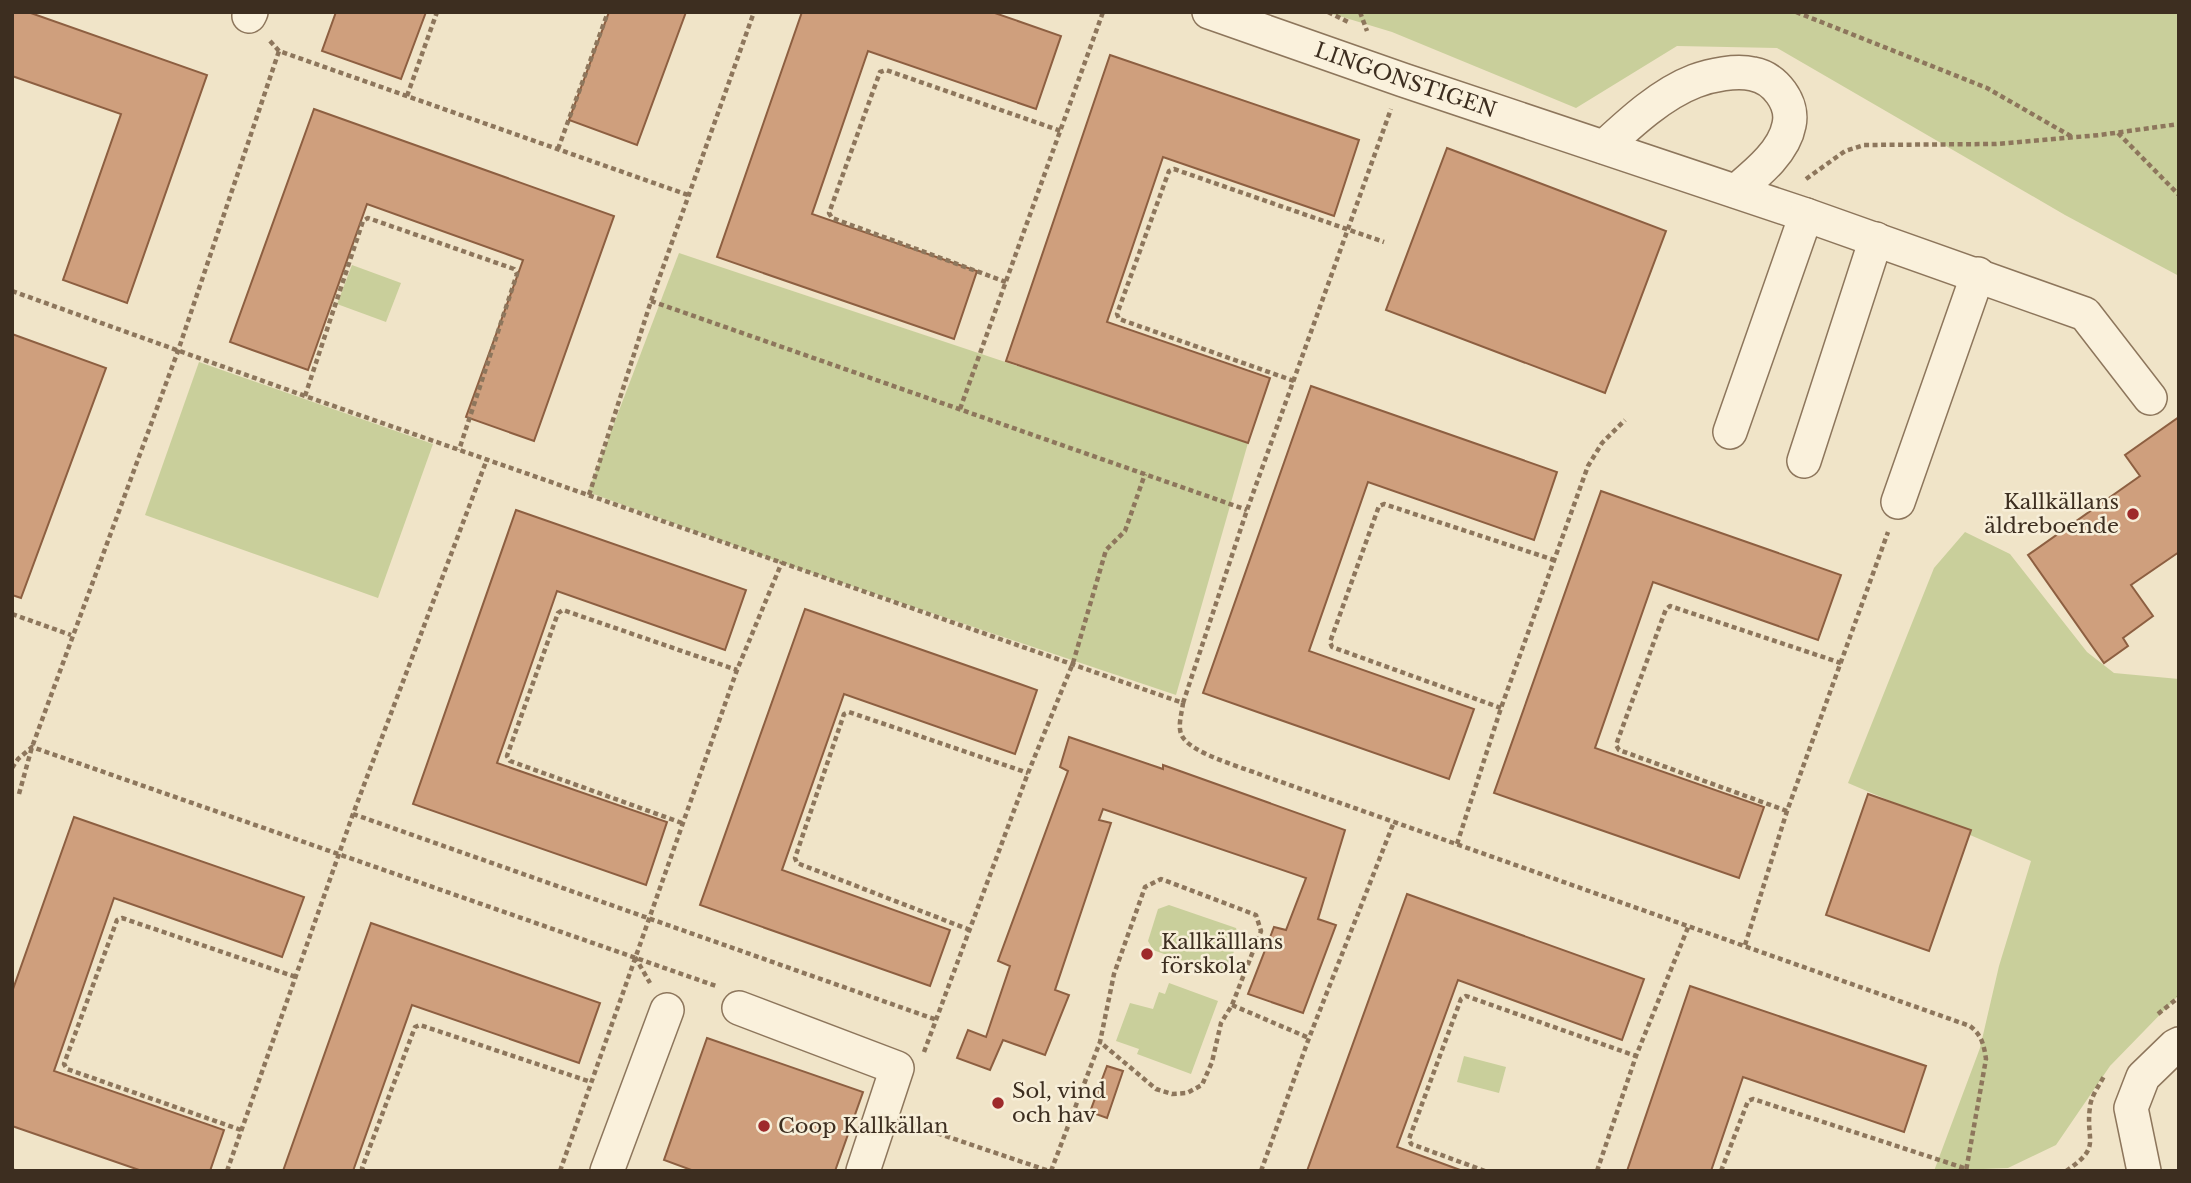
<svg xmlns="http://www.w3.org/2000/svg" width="2191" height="1183" font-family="'Libre Baskerville',serif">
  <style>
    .green { fill: #c9cf9b }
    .building { fill: #cf9f7d; stroke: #8d5f41; stroke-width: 2 }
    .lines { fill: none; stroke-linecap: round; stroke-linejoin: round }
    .minor-casing { stroke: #8d765c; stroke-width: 36 }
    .path { stroke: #8d765c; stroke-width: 4.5; stroke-dasharray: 5 3.5; stroke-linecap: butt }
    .minor { stroke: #faf1dc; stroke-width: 33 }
    .poi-dot { fill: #9e2a2b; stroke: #f7eed8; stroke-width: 2.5 }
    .labels { text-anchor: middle; stroke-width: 5; stroke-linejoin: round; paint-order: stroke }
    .street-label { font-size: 21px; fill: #3d2e20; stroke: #f7eed8 }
    .poi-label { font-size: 21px; fill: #3d2e20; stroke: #f7eed8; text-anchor: start }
  </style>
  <rect width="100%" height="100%" fill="#f0e4c8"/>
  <g class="green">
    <path d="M1326,12H2179V276L2065,215L1777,48L1677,46L1576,108L1392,32Z"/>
    <path d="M679,253L1248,443L1176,695L777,561L588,492Z"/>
    <path d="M352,265L401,283L386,322L337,304Z"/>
    <path d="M199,362L433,444L378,598L145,515Z"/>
    <path d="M1965,532L2010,554L2087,652L2114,673L2179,679V995L2110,1066L2056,1145L2008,1168L1934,1171L1980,1048L1999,966L2031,861L1848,783L1934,568Z"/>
    <path d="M1169,905L1236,928L1239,938L1227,970L1217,973L1153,950L1148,941L1158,909Z"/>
    <path d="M1169,983L1218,1001L1191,1074L1137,1054L1139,1049L1116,1041L1130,1003L1153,1009L1159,992L1165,994Z"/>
    <path d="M1464,1056L1506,1067L1499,1093L1457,1082Z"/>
  </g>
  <g class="building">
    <path d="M12,12H28L207,75L127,303L63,280L121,114L12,76Z"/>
    <path d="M336,12H426L401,79L322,51Z"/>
    <path d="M609,12H686L637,145L569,120Z"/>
    <path d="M802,12H992L1061,36L1036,109L868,51L812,214L977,271L954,339L717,257Z"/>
    <path d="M1110,55L1359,140L1334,216L1163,157L1107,322L1270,378L1248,443L1006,361Z"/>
    <path d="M314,109L614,216L534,441L466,417L523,260L367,204L308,370L230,342Z"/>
    <path d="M1447,148L1666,231L1605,393L1386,310Z"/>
    <path d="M12,334L106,368L21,598L12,595Z"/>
    <path d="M1311,386L1557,472L1534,540L1368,482L1309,651L1474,709L1449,779L1203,693Z"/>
    <path d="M2179,417V552L2131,585L2153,616L2123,638L2128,646L2104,663L2028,555L2140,476L2125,455Z"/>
    <path d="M1601,491L1841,575L1818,640L1653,582L1595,748L1764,807L1739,878L1494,793Z"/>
    <path d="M516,510L746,590L725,650L557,591L497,763L667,822L646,885L413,804Z"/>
    <path d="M805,609L1037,690L1015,754L844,694L782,870L950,930L930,986L700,905Z"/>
    <path d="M1069,737L1163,769V765L1345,830L1318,919L1336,925L1303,1013L1248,994L1274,927L1286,930L1306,878L1103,809L1099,820L1111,823L1055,990L1069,995L1045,1055L1003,1040L990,1070L957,1058L968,1030L986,1037L1010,966L998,961L1068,771L1060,767Z"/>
    <path d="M1868,794L1971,830L1929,951L1826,915Z"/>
    <path d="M74,817L304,897L282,957L114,898L54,1071L224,1130L210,1171H142L12,1126V992Z"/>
    <path d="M1407,894L1644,979L1622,1040L1458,980L1397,1147L1463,1171H1307Z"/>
    <path d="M371,923L600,1003L579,1063L412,1005L353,1171H283Z"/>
    <path d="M1690,986L1926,1066L1904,1132L1743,1077L1711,1171H1627Z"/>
    <path d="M707,1038L863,1092L835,1171H694L664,1160Z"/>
    <path d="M1107,1066L1123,1071L1107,1118L1090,1112Z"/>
  </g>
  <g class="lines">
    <defs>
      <g id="minor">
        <path id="s1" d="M1209,12L1403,80L1806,215L2085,314L2150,398"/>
        <path d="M249,16L251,12"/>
        <path d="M1604,147C1630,123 1661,94 1695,81C1711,75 1736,70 1753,74C1775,78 1794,103 1789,125C1784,152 1756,174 1736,191"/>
        <path d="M1730,432L1806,215"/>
        <path d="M1804,461L1876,239"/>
        <path d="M1898,502L1978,274"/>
        <path d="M739,1008L897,1068L863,1171"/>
        <path d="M607,1171L667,1010"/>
        <path d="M2144,1171L2131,1108L2143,1077L2175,1046L2179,1044"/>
      </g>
    </defs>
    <use href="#minor" class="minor-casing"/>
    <g class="path">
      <path d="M1328,12L1350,23"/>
      <path d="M1360,12L1367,31"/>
      <path d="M1796,12L1987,88L2074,138"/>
      <path d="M270,41L279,51L688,195"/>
      <path d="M407,96L437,12"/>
      <path d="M2118,133L2179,195"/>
      <path d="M558,149L608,12"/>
      <path d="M1806,179L1845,151L1864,145L1996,144L2100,135L2179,124"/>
      <path d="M1006,282L832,218L829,213L880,72L886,70L1061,131"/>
      <path d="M12,291L305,396L1183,703C1182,713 1177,727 1182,736C1191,754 1248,769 1267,777L1970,1026C1982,1035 1984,1046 1986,1059L1966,1171"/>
      <path d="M651,301L1247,510"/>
      <path d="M1294,381L1119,319L1117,314L1169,171L1174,169L1384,242"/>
      <path d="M305,396L363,221L368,218L514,269L517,274L459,450"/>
      <path d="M960,409L1103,12"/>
      <path d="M589,495L651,301L754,12"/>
      <path d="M12,614L71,635"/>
      <path d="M1183,703L1247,510L1391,109"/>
      <path d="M1501,708L1332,647L1330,642L1379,506L1384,504L1554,560"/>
      <path d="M12,768L18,759L32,747L716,986"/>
      <path d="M19,794L32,747L178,351L279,51"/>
      <path d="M1787,811L1619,750L1616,745L1666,609L1670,606L1841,663"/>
      <path d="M353,814L937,1020"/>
      <path d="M682,823L510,761L507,756L558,613L563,610L737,670"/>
      <path d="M1457,844L1501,708L1588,466L1602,443L1625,420"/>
      <path d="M970,930L797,863L795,858L844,714L849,712L1028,773"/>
      <path d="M1745,945L1787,811L1888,532"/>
      <path d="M635,957L650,983"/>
      <path d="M1232,1005L1309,1038"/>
      <path d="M2158,1014L2179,997"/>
      <path d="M924,1052L1028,773L1073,663L1106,550L1125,531L1145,474"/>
      <path d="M913,1125L1049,1171"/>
      <path d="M241,1130L67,1069L64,1064L117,920L122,918L296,977"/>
      <path d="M12,1170L14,1171"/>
      <path d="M227,1171L353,814L487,459"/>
      <path d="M364,1171L362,1168L415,1027L420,1025L591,1082"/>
      <path d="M560,1171L737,670L782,562"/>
      <path d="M1051,1171L1100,1042L1114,974L1145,887L1161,879L1256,915L1261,931L1232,1005L1221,1023L1212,1062L1202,1085L1187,1093L1172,1094L1156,1089L1100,1042"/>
      <path d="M1261,1171L1309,1038L1394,822"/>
      <path d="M1485,1171L1411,1144L1409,1139L1461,999L1466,996L1636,1056"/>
      <path d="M1597,1171L1636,1056L1689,925"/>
      <path d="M1721,1171L1748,1101L1753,1099L1967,1169"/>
      <path d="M2066,1171C2103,1146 2085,1142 2090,1107C2091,1096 2099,1086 2104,1076"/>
    </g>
    <use href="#minor" class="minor"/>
  </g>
  <g class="poi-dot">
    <circle cx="2133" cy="514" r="7"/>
    <circle cx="1147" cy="954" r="7"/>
    <circle cx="998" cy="1103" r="7"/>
    <circle cx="764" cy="1126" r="7"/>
  </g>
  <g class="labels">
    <g class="street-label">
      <text dy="7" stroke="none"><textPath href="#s1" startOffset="208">LINGONSTIGEN</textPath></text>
    </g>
    <g class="poi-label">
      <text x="2119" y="509" text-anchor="end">Kallkällans<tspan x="2119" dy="24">äldreboende</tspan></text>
      <text x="1161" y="949">Kallkälllans<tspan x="1161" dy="24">förskola</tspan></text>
      <text x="1012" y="1098">Sol, vind<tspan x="1012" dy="24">och hav</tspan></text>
      <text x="778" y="1133">Coop Kallkällan</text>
    </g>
  </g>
  <rect width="2191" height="1183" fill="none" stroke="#3d2e20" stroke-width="28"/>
</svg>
